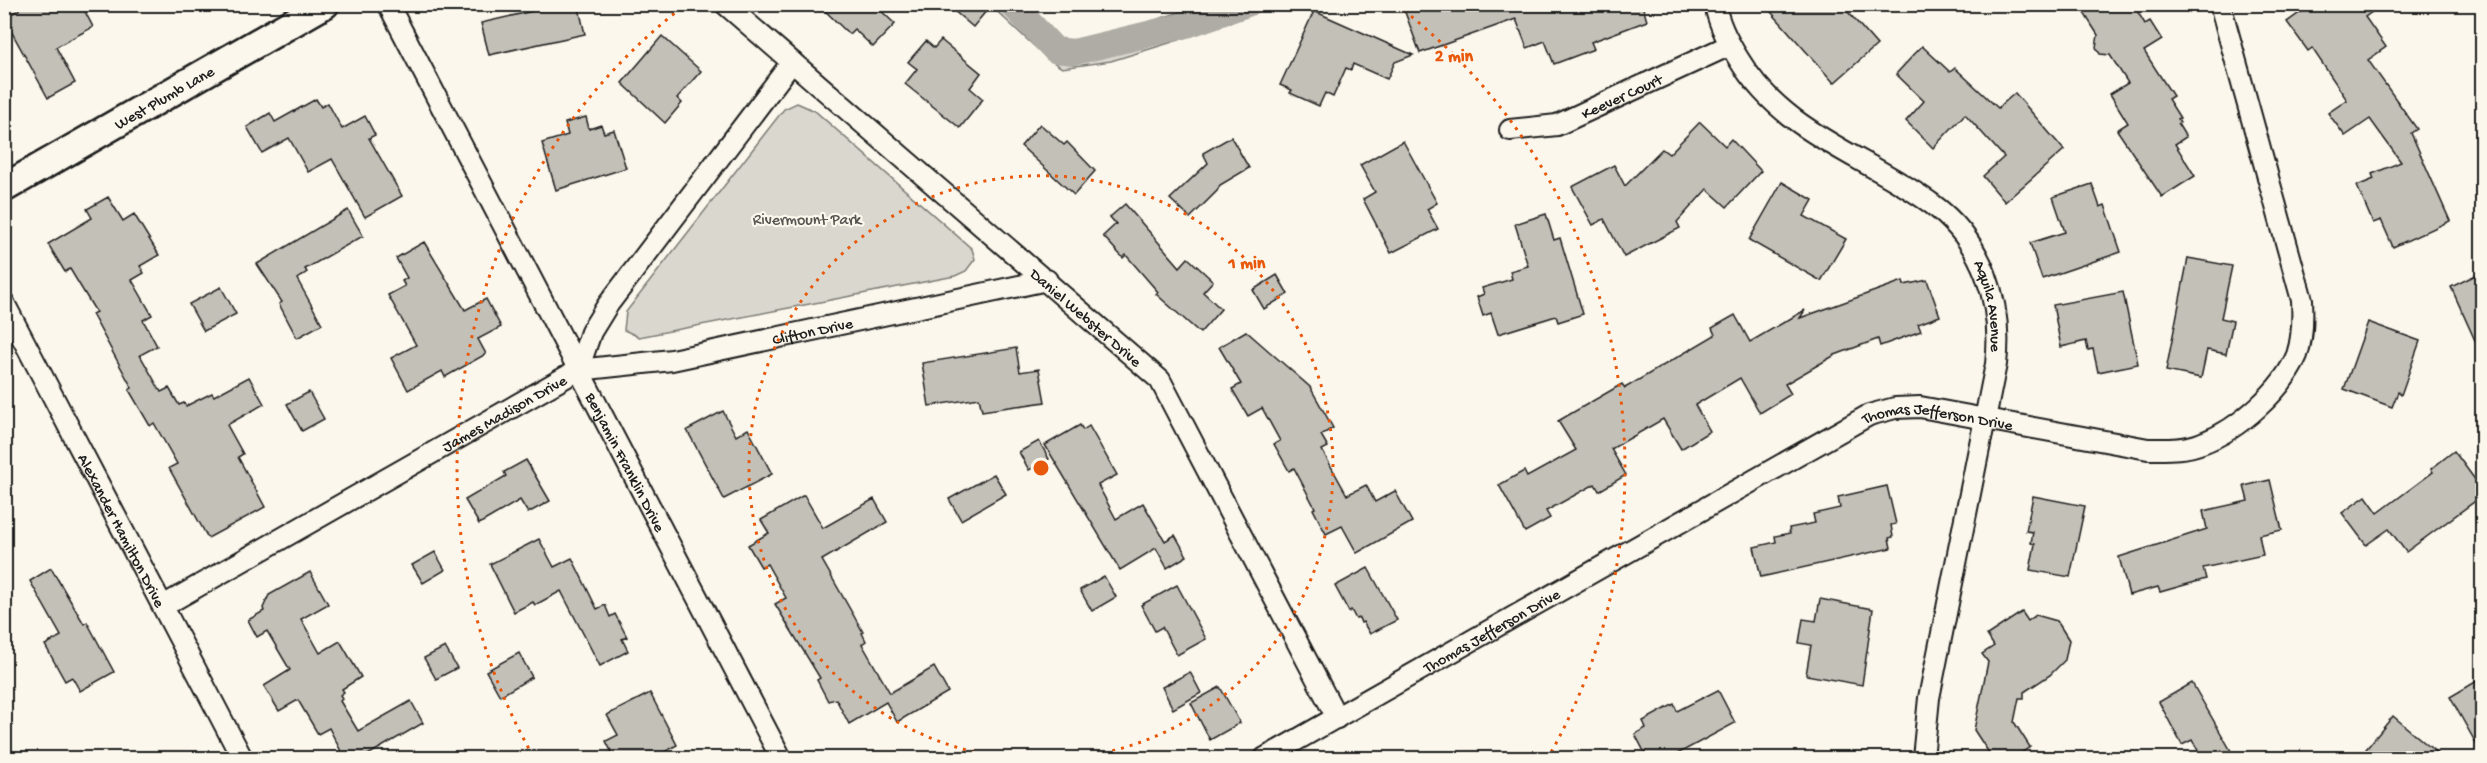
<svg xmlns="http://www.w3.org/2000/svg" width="2487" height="763" font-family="'Gochi Hand',sans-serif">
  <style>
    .green { fill: #dad7ce; stroke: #7b7a75; stroke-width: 1.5 }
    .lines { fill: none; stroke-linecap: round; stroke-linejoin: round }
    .canal { stroke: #afaca5; stroke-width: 26 }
    .building { fill: #c3c0b8; stroke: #1c1c1c; stroke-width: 1.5 }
    .street-casing { stroke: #1c1c1c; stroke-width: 24 }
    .secondary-casing { stroke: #1c1c1c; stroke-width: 32 }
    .street { stroke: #fbf7ec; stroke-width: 20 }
    .secondary { stroke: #fbf7ec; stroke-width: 27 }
    .ring { fill: none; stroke: #e8590c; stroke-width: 3; stroke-dasharray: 3 6 }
    .labels { text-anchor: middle; stroke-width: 4.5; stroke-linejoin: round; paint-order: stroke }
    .street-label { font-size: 16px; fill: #1c1c1c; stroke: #fbf7ec }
    .park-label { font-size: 16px; fill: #555451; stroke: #fbf7ec }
    .centre { fill: #e8590c; stroke: #fbf7ec; stroke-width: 3 }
    .ring-label { font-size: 18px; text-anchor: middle; font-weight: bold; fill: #e8590c; stroke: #fbf7ec; stroke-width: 4.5; stroke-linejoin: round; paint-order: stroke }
  </style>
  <rect width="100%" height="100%" fill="#fbf7ec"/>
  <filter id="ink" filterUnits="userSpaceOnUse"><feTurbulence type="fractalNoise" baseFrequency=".0167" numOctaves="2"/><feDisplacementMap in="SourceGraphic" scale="12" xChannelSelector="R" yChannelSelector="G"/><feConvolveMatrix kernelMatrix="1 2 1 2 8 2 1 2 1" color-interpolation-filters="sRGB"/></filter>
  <g filter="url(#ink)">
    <g class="green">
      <path d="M990,5H1017L1056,45L1079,44L1202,5H1269L1179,40L1111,61L1062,68L1048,59Z"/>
      <path d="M797,103L815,111L972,249L975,259L966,271L955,276L639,337L624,330L626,312L784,109Z"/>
    </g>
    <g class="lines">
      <path class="canal" d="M1012,4L1055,50L1074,52L1190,24L1247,4"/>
    </g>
    <g class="building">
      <path d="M16,4H81L93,27L56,47L75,83L48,98L4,18L19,10Z"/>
      <path d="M563,4H578L585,34L489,55L481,23Z"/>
      <path d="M818,4H874L895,24L873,47L854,29L849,34Z"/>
      <path d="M946,4H992L973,27Z"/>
      <path d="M1402,4H1642L1647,21L1591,42L1594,49L1554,64L1545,41L1527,48L1516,19L1420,53Z"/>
      <path d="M1764,4H1841L1877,45L1834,83Z"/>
      <path d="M2097,4H2133L2145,24L2150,21L2162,40L2144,51L2173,96L2168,99L2180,118L2178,119L2180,122L2178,124L2186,137L2175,144L2195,176L2162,197L2117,130L2128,123L2110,94L2128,83L2110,55L2100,54L2096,47L2098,35L2084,13Z"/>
      <path d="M2312,4H2383L2365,17L2386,47L2368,60L2417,129L2411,133L2450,221L2393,247L2381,220L2373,223L2357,186L2374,179L2372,174L2401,162L2370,119L2345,136L2328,113L2347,100L2312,48L2308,51L2287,22Z"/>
      <path d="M1314,11L1413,55L1395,62L1387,79L1353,64L1351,70L1346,68L1333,97L1325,93L1319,106L1290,93L1292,90L1280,85Z"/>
      <path d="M662,36L701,71L677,98L682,103L665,123L622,83Z"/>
      <path d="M941,40L981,73L970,88L983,99L960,128L905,84L917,69L908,62L926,41L934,48Z"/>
      <path d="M1922,46L1950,72L1955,68L1998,108L2015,93L2064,150L2005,202L1983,176L2004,157L1965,114L1933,148L1906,121L1924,101L1896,74Z"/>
      <path d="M316,99L321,107L328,103L342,129L365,116L375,135L369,138L402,196L365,217L332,159L308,172L289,138L262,153L247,127L270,113L275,122Z"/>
      <path d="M586,117L589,129L601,125L604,133L614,130L626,168L556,190L542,143L568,135L565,123Z"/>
      <path d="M1700,122L1725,146L1731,139L1761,171L1727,207L1707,189L1677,222L1680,228L1624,257L1604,219L1593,225L1572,187L1614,165L1625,186L1662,149L1669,154Z"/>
      <path d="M1040,124L1064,145L1067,142L1095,171L1074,195L1021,146Z"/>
      <path d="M1231,137L1249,168L1220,185L1217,191L1190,218L1170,199L1208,163L1203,153Z"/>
      <path d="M1403,141L1437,203L1427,209L1438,229L1391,253L1363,199L1375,192L1360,165Z"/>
      <path d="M1782,182L1813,200L1804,216L1846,239L1821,281L1749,240Z"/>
      <path d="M2092,184L2100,207L2105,205L2121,252L2042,279L2030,243L2065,232L2053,197Z"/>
      <path d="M108,197L123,221L134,214L159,255L140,266L144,273L132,280L152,315L143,320L157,346L140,355L161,392L169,388L179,405L184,403L186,406L212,393L214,396L249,377L264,404L227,425L243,454L238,457L265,507L208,538L169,468L177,464L154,423L150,426L129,390L132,388L92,314L96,312L70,269L65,272L48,244L92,218L87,209Z"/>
      <path d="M1125,204L1180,267L1188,258L1213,281L1203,292L1221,309L1200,333L1156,294L1158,292L1126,255L1123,258L1103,236L1116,224L1110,217Z"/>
      <path d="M348,210L363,236L305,269L307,272L297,279L322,324L297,338L279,304L282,302L257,264Z"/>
      <path d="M1546,214L1554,240L1560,238L1583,314L1558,322L1556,316L1498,334L1491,313L1483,316L1477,297L1484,294L1482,288L1512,279L1510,271L1528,266L1515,224Z"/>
      <path d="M424,242L465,310L486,299L501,327L478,339L486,354L445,377L442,371L408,390L391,358L416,345L388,295L405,286L402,281L407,278L396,258Z"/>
      <path d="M2188,258L2232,266L2221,318L2233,321L2226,354L2207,350L2201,378L2166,371Z"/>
      <path d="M2482,272V356L2451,287Z"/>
      <path d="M1277,275L1288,294L1264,309L1253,290Z"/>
      <path d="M1927,280L1940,316L1918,324L1921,331L1880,346L1878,339L1835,355L1785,384L1791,394L1760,413L1740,378L1695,405L1710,431L1681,449L1663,419L1611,449L1626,475L1599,491L1595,484L1546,511L1550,518L1525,532L1499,485L1524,471L1527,477L1576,450L1558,421L1622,384L1625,388L1715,335L1712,328L1735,315L1750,342L1805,310L1800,318L1903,281L1904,285Z"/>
      <path d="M221,287L236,314L204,331L189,304Z"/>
      <path d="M2123,292L2138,364L2098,372L2093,349L2088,350L2086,341L2061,347L2053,305Z"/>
      <path d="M2368,322L2420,341L2401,395L2398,392L2392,407L2344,389Z"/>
      <path d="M1246,331L1310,387L1333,428L1321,435L1328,447L1322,450L1347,495L1366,485L1375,502L1395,491L1412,522L1357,553L1342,526L1326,534L1313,509L1315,508L1294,468L1289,471L1274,444L1280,441L1262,408L1248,416L1232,389L1241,384L1219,347Z"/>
      <path d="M1016,348L1020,372L1039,369L1045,402L982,411L979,398L929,406L922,363Z"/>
      <path d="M309,392L324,419L302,431L287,404Z"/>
      <path d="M723,411L736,436L748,429L772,474L724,499L687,430Z"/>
      <path d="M1080,425L1083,430L1089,426L1117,475L1098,485L1116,519L1143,503L1165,541L1175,535L1187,556L1167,568L1156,548L1120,570L1045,445Z"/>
      <path d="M1039,441L1049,459L1029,470L1019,452Z"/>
      <path d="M2454,451L2482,489V496L2406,552L2389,529L2366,545L2342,513L2366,496L2378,513L2433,472L2431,469Z"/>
      <path d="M526,460L550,501L528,513L520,500L479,524L465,500L506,476L504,472Z"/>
      <path d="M994,474L1006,494L961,520L949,499Z"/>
      <path d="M2270,480L2282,530L2259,535L2263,555L2203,568L2206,579L2160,592L2158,587L2129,595L2119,557L2207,529L2203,511L2248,501L2244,486Z"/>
      <path d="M1887,486L1896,524L1891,525L1893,537L1889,538L1891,548L1761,577L1754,547L1776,542L1775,536L1790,533L1789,528L1815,523L1813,514L1840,508L1838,497Z"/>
      <path d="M804,495L823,528L874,499L887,522L822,560L863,632L862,633L866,641L862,644L890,693L934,667L948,692L897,722L886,702L849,724L836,699L828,701L817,680L820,678L775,604L786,598L767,564L761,567L748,545L769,533L761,520Z"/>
      <path d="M2033,496L2085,506L2070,577L2030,570L2035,544L2031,543L2033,532L2026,531Z"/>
      <path d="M539,539L554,567L572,558L597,609L605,605L610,617L615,614L627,637L622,639L628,651L600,666L561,591L535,605L533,602L514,612L490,564Z"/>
      <path d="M435,552L445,570L423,583L412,565Z"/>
      <path d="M51,568L84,624L87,622L114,672L80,691L72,677L65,681L45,645L61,636L30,581Z"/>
      <path d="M1368,568L1397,620L1370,634L1363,622L1361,623L1359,618L1356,619L1351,610L1349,612L1335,586Z"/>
      <path d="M310,572L328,604L301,619L320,653L340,641L361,677L342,689L344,692L340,695L342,699L340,701L358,731L411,701L423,723L361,759H345L329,728L318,734L298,700L279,711L264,686L290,670L267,631L257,637L248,620L264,611L263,608L269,595Z"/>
      <path d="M1104,576L1116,597L1092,611L1080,590Z"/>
      <path d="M1177,585L1206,639L1177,655L1162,627L1155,631L1141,605Z"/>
      <path d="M1820,599L1873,609L1862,685L1806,675L1811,645L1799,643L1803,619L1816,621Z"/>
      <path d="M2022,612L2028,621L2036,615L2057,621L2069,640L2065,660L2050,675L2024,692V698H2019L2014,722L2030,747L2012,759H1993L1974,730L1988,662L1982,654L1994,646L1987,635Z"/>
      <path d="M445,647L457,668L436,679L424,658Z"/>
      <path d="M519,653L532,677L500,696L486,671Z"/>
      <path d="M1190,672L1201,693L1173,709L1162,687Z"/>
      <path d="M2482,678V754L2450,697Z"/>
      <path d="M2192,683L2231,751L2217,759H2203L2192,740L2182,745L2159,702Z"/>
      <path d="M1220,687L1240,723L1210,740L1191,703Z"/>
      <path d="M1718,690L1735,723L1668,759H1648L1635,734L1646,728L1643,721L1674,704L1677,711Z"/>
      <path d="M650,693L677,745L652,759H615L606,741L618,735L607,715Z"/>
      <path d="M2393,716L2444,759H2358Z"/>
    </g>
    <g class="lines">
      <defs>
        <g id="street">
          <path id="s1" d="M388,4L781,758"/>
          <path id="s2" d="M725,4L1160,380L1337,718"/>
          <path id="s3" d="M1715,4C1718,23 1728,42 1738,58C1783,134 1865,155 1932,204C1983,241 2003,303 1996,364L1929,698L1923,758"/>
          <path id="s4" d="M1510,130L1557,125L1730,45"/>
          <path id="s5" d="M4,303L242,758"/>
          <path id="s6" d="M578,370L672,360L1047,280"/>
          <path id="s7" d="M163,606L578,370L591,332L607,306L792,62"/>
          <path id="s8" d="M1265,758L1869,415L1895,408L1920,407L2148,449C2166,449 2185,450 2202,443C2238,430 2283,390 2297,355C2303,337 2303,319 2302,300L2220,4"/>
        </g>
        <g id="secondary">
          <path id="s9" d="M4,188L325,4"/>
        </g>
      </defs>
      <use href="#street" class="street-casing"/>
      <use href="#secondary" class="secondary-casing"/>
      <use href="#street" class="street"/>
      <use href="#secondary" class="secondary"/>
    </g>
  </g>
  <g class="ring">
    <path d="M1010 758A292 292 0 1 1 1072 758"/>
    <path d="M533 756A584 584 0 0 1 685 5M1397 5A584 584 0 0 1 1549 756"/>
  </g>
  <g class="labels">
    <g class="street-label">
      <text dy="6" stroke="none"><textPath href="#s4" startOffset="118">Keever Court</textPath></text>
      <text dy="6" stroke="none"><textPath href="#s9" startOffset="184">West Plumb Lane</textPath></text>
      <text dy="6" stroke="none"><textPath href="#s3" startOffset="426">Aquila Avenue</textPath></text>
      <text dy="6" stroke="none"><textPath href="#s2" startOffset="478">Daniel Webster Drive</textPath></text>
      <text dy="6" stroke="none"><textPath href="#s6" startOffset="238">Clifton Drive</textPath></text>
      <text dy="6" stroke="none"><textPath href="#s7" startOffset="392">James Madison Drive</textPath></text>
      <text dy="6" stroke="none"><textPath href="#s8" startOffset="764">Thomas Jefferson Drive</textPath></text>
      <text dy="6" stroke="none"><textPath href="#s1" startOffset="516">Benjamin Franklin Drive</textPath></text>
      <text dy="6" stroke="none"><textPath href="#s5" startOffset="256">Alexander Hamilton Drive</textPath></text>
      <text dy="6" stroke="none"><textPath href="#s8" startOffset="260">Thomas Jefferson Drive</textPath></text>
    </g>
    <g class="park-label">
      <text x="807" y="224">Rivermount Park</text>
    </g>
  </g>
  <circle cx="1041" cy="468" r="9" class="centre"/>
  <g class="ring-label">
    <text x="1454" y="61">2 min</text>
    <text x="1247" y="268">1 min</text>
  </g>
  <rect width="2487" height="763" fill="none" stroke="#fbf7ec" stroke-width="24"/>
  <rect x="12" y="12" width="2463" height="739" fill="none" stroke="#1c1c1c" stroke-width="2" filter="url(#ink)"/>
</svg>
